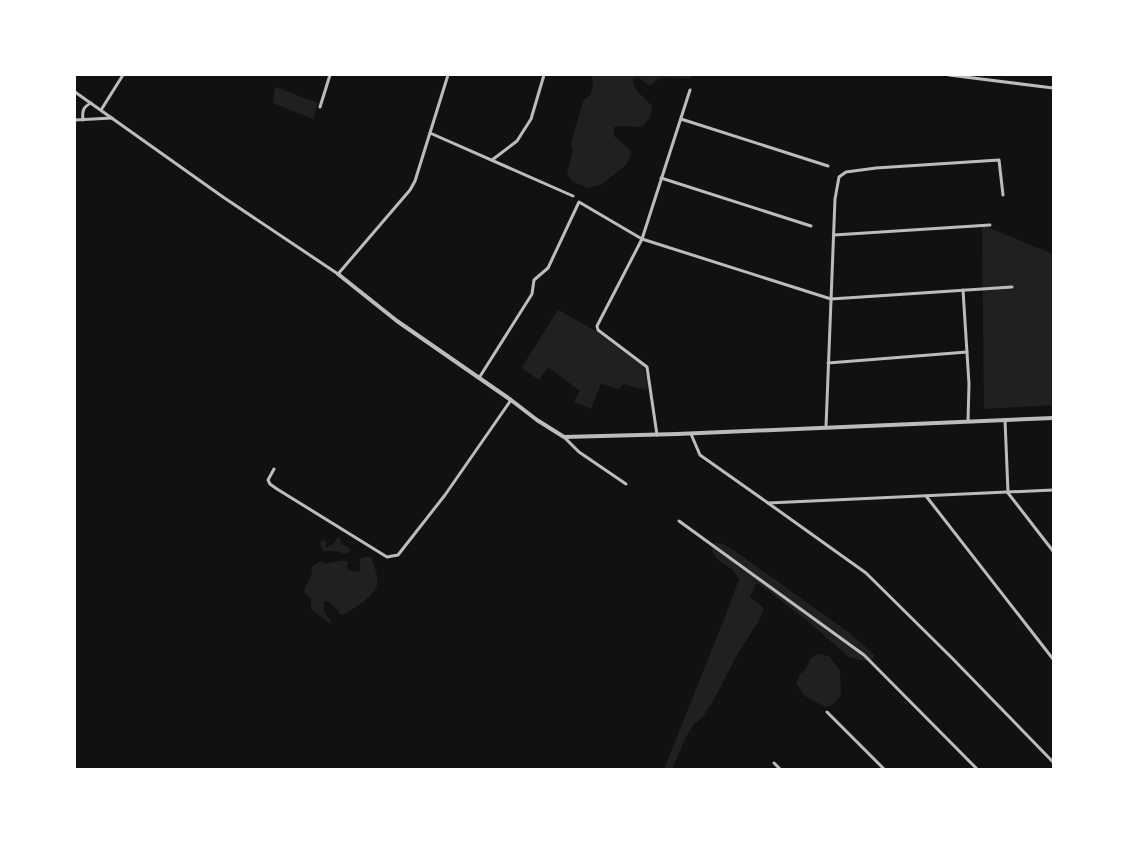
<svg xmlns="http://www.w3.org/2000/svg" width="1128" height="844" font-family="'Golos Text',sans-serif">
  <style>
    .green { fill: #202020 }
    .lines { fill: none; stroke-linecap: round; stroke-linejoin: round }
    .minor { stroke: #bcbcbc; stroke-width: 3 }
    .tertiary { stroke: #bcbcbc; stroke-width: 4 }
  </style>
  <rect width="100%" height="100%" fill="#111"/>
  <g class="green">
    <path d="M592,75H691L690,79C683,79 665,76 660,78C657,79 653,83 650,86L638,77L632,80L636,90L652,106L650,117L642,127L622,126L614,127V136L632,152L626,165L602,184L588,188L573,182L567,174L573,150L571,144L583,101L590,95L593,87Z"/>
    <path d="M275,87L318,103L313,119L273,103Z"/>
    <path d="M982,225L1053,254V405L984,409Z"/>
    <path d="M558,310L594,330L643,366L648,383L647,390L623,384L620,389L601,384L591,409L574,402L580,391L548,367L539,380L522,368L527,359Z"/>
    <path d="M338,537L340,538L341,543C343,545 347,546 351,549L349,552L345,554L337,551H324L321,547L320,542L324,540L326,541V548L334,543Z"/>
    <path d="M715,543L723,544L735,551L848,632L875,655L872,660L865,661L849,657L805,619L761,585L756,583L750,597L764,608L758,622L737,655L713,701L702,718L693,725L685,739L672,769H664L730,604L739,579L733,570L719,561L711,550Z"/>
    <path d="M365,557H371C374,566 379,576 377,585C374,597 353,609 343,615L340,614C336,608 330,601 324,601V611L331,622L330,624L311,609V599L306,594L304,590L311,577L312,567L320,561C321,562 326,564 328,563C335,563 340,559 348,561L347,567L349,570L359,572L361,569L359,559Z"/>
    <path d="M817,654L829,656L840,670L841,695L833,705L825,707L805,696L796,683L800,674L806,669L810,659Z"/>
  </g>
  <g class="lines">
    <g class="minor">
      <path d="M949,75L1053,88"/>
      <path d="M75,92L223,197L338,274L410,190L415,181L448,75"/>
      <path d="M320,107L330,75"/>
      <path d="M101,110L123,75"/>
      <path d="M681,119L828,166"/>
      <path d="M75,120L112,118"/>
      <path d="M83,120C82,111 83,107 91,103"/>
      <path d="M430,133L573,196"/>
      <path d="M492,160L517,141L531,119L544,75"/>
      <path d="M661,178L811,226"/>
      <path d="M834,235L990,225"/>
      <path d="M963,290L969,384L968,421"/>
      <path d="M828,363L967,352"/>
      <path d="M479,378L532,294L534,280L548,268L579,202L642,239L831,299L1012,287"/>
      <path d="M1005,420L1008,492"/>
      <path d="M826,427L835,199L839,177L846,172L876,168L999,160L1003,195"/>
      <path d="M691,434L700,455L768,503L1053,490"/>
      <path d="M657,435L647,367L598,330L597,326L642,239L690,90"/>
      <path d="M564,437L579,452L626,484"/>
      <path d="M274,469L268,480L270,484L277,489L387,557L398,555L445,495L511,400"/>
      <path d="M1008,493L1053,551"/>
      <path d="M926,496L1053,659"/>
      <path d="M768,503L866,573L952,658L1053,762"/>
      <path d="M679,521L864,655L977,769"/>
      <path d="M827,712L884,769"/>
      <path d="M774,763L780,769"/>
    </g>
    <path class="tertiary" d="M338,274L397,321L511,400L537,420L564,437L677,434L1053,418"/>
  </g>
  <rect width="1128" height="844" fill="none" stroke="#ffffff" stroke-width="152"/>
</svg>
